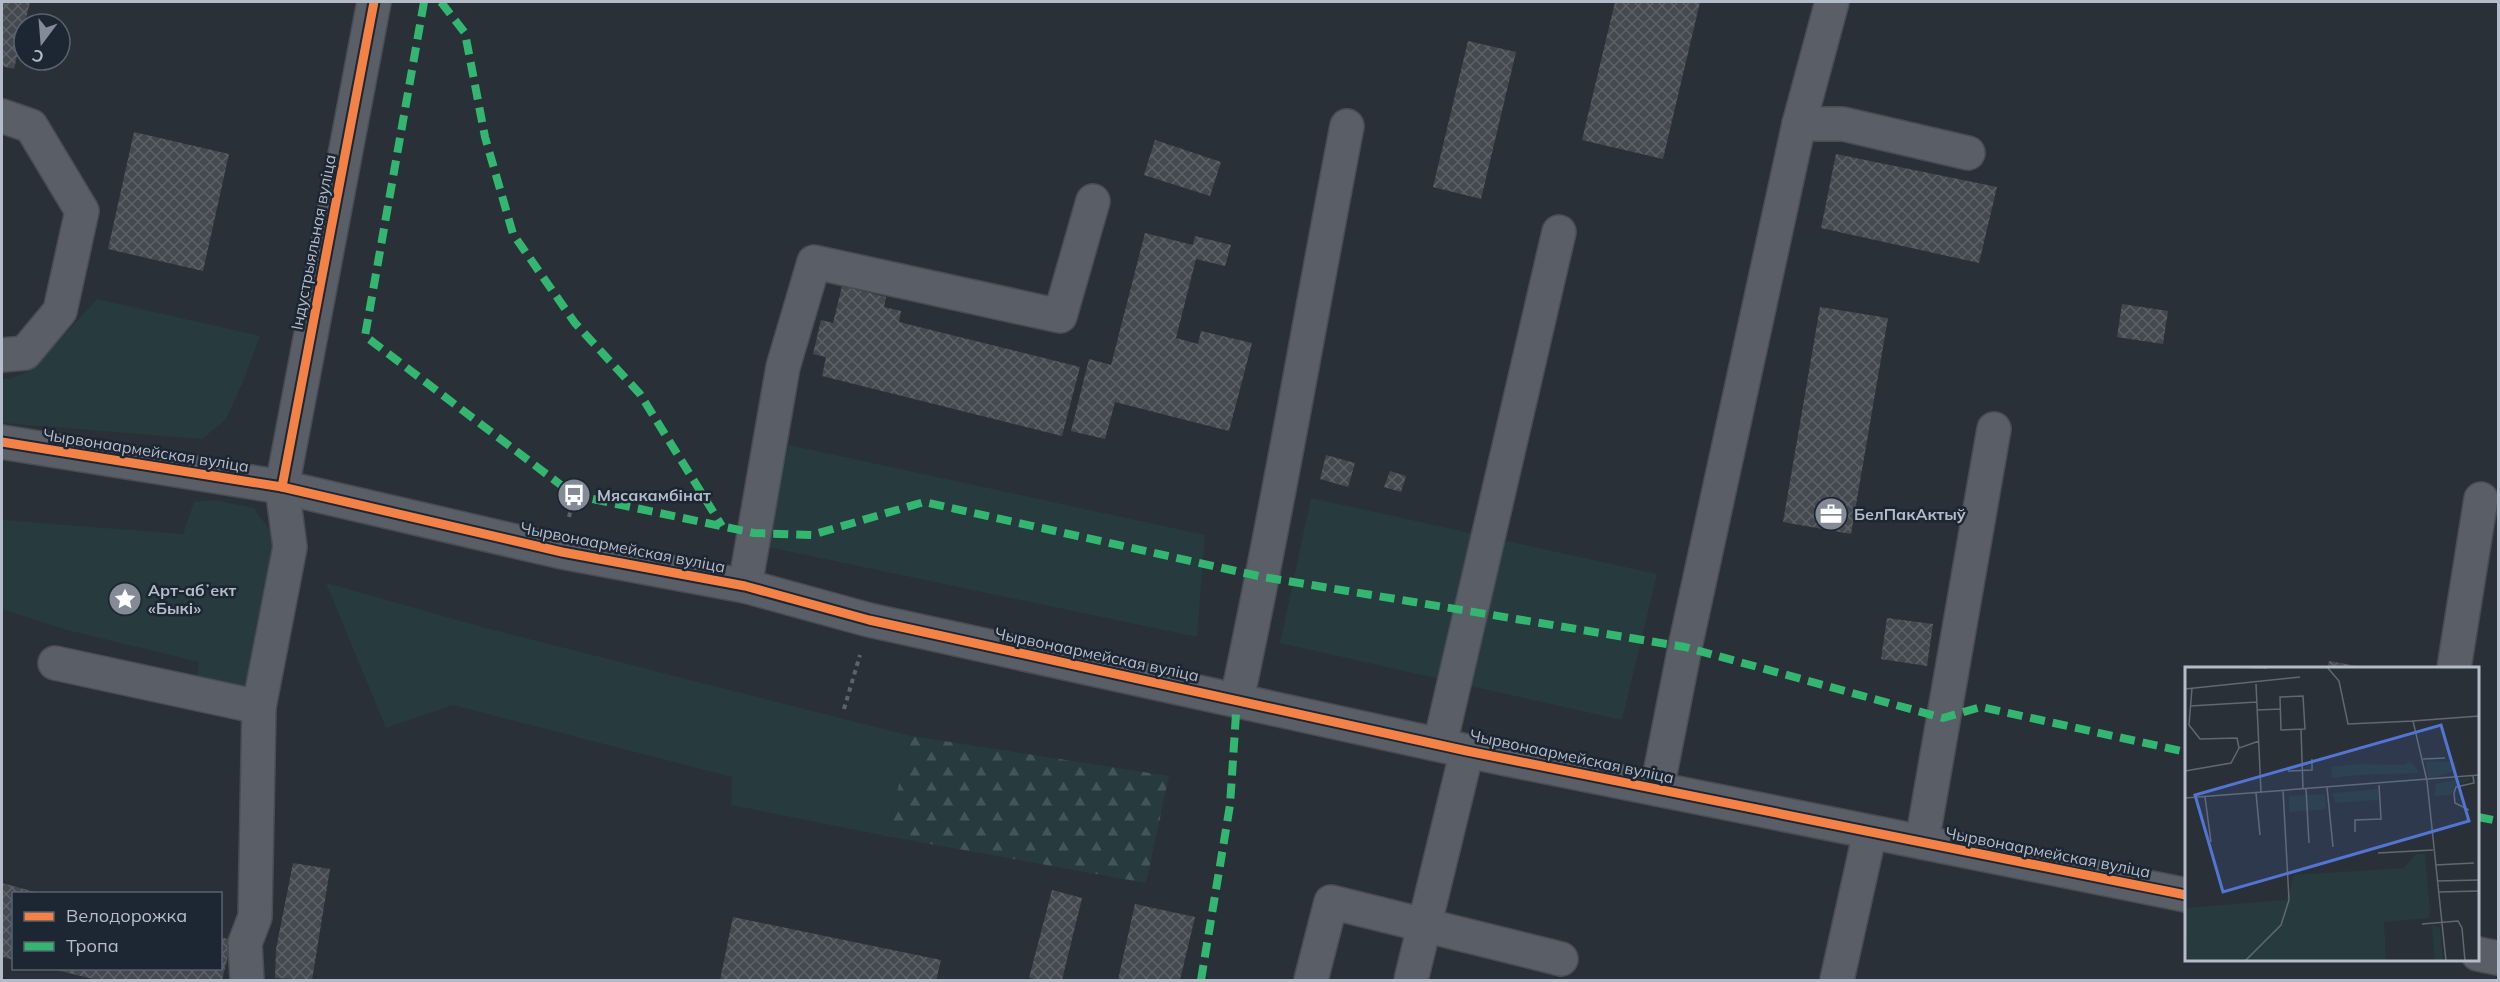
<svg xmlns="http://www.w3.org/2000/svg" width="2500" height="982" font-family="Mulish,sans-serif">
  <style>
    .green { fill: #273a3e }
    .forest { fill: url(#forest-firs) }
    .building { fill: url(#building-cross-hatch) }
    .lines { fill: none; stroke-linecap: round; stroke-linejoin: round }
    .minor-casing { stroke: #484c53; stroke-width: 36 }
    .path { stroke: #5d636a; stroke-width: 4; stroke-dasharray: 4.5 4.5; stroke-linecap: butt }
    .minor { stroke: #5a5e66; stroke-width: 33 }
    .quiet { stroke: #33b770; stroke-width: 8; stroke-dasharray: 15 8; stroke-linecap: butt }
    .cycleway-casing { stroke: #1d2633; stroke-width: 13 }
    .cycleway { stroke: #f48246; stroke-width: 9 }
    .labels { text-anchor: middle; stroke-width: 5; stroke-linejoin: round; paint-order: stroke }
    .street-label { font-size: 16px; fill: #b4bcc9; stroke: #1d2633 }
    .poi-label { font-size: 16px; font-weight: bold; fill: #b4bcc9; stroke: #1d2633; text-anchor: start }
    .inset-road { fill: none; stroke: #616872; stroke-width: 1.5 }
    .view { fill: #5274d3; fill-opacity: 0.15; stroke: #5274d3; stroke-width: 3 }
    .inset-edge { fill: none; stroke: #b4bcc9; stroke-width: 3 }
  </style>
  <defs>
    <pattern id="forest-firs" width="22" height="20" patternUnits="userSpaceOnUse" patternTransform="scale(1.5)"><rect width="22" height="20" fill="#273a3e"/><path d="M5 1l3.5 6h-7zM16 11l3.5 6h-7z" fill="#445559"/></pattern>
    <pattern id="building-cross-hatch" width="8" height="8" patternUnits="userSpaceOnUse" patternTransform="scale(1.5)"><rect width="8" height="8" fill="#444950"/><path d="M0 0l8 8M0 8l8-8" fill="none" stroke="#5d6168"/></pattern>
  </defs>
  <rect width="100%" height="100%" fill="#2a3038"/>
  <g class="green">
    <path d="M97,299L260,336L242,384L226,419L202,439L2,423V379H10L33,369Z"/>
    <path d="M789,445L1205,535L1197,637L763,546Z"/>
    <path d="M1311,498L1657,574L1622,720L1280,643Z"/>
    <path d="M214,500L254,508L277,541L248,686H226L197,676L199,662L67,630L2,609V520L183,534L194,502Z"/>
    <path d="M326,583L486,628L911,736L886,836L731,805L732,777L453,705L386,728Z"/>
  </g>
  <path class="forest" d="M911,736L1169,776L1146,883L886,836Z"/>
  <g class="building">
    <path d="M2,2H30L14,69L2,66Z"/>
    <path d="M1615,2H1700L1663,159L1582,140Z"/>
    <path d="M1468,41L1516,52L1481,199L1433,187Z"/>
    <path d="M134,132L229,154L203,271L108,249Z"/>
    <path d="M1155,140L1221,162L1210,196L1144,175Z"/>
    <path d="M1836,154L1997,187L1979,263L1821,228Z"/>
    <path d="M1145,233L1193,245L1195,236L1231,245L1225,266L1196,259L1176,338L1198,344L1201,331L1252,343L1229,431L1115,402L1105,439L1071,431L1089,359L1111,365Z"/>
    <path d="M842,286L886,297L884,307L901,311L899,322L1080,367L1062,436L822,376L826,357L813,354L821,320L833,323Z"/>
    <path d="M2122,304L2168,311L2163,344L2117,337Z"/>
    <path d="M1820,307L1888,318L1851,534L1783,522Z"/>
    <path d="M1326,455L1355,463L1348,487L1320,479Z"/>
    <path d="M1390,471L1406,476L1401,492L1384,487Z"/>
    <path d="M1887,618L1933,624L1927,666L1881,659Z"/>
    <path d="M2329,661L2363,667L2362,668H2327Z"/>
    <path d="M293,863L330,869L312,980L275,978L276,949Z"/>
    <path d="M2,883L39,893L14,894V960L2,957Z"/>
    <path d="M1052,890L1082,898L1062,980H1039L1029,978Z"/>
    <path d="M1135,904L1195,917L1180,980H1118Z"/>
    <path d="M733,917L941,960L936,980H720Z"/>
    <path d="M220,937L232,940L222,980H97L52,969L220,968Z"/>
  </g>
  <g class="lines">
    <defs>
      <g id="minor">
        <path d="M2,116L31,126L82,211L60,311L25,353L2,355"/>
        <path d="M1799,124H1843L1968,153"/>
        <path d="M2,442L282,487L562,552L745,586L869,620L1467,751L2186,895"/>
        <path d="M745,586L783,367L814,262L1060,316L1093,201"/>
        <path d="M55,663L259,707"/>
        <path d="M2454,668L2481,499"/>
        <path d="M1237,699C1278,509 1310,317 1347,126"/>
        <path d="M1440,744L1559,232"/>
        <path d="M1657,789L1685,647L1799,124L1832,2"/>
        <path d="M1922,842L1994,429"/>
        <path d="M2478,954L2498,958"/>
        <path d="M247,980L245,943L255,917L259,707L290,547L282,487L374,2"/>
        <path d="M1311,980L1331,902L1561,959"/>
        <path d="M1411,980L1467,751"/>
        <path d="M1837,980L1870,832"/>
      </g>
    </defs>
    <use href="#minor" class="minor-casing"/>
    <g class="path">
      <path d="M569,517L574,495"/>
      <path d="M844,709L860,655"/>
    </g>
    <use href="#minor" class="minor"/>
    <g class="quiet">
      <path d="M424,2L365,336L574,495L754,533L812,535L924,502L1263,577L1685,647L1943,718L1981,707L2186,752"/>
      <path d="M441,2L465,33L485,137L513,234L575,323L640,394L722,526"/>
      <path d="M2478,817L2498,821"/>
      <path d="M1201,980L1230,805L1237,699"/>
    </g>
    <defs>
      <g id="cycleway">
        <path d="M2,442L282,487L562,552L745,586L869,620L1467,751L2186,895"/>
        <path d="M282,487L374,2"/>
      </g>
    </defs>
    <use href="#cycleway" class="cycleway-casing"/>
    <use href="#cycleway" class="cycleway"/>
  </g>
  <defs>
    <symbol id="bus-disc" viewBox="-11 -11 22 22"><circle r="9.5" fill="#848b96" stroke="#1d2633"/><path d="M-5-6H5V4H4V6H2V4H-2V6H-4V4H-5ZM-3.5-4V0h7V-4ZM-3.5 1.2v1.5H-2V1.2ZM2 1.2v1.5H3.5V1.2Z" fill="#fff"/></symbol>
    <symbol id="office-disc" viewBox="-11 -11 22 22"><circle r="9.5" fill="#848b96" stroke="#1d2633"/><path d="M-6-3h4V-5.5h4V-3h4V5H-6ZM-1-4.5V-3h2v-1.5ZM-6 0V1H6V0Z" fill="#fff"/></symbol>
    <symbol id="sight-disc" viewBox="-11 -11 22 22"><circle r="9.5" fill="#848b96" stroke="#1d2633"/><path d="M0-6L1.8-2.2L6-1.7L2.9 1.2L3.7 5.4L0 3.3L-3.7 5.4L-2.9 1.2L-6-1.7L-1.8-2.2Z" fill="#fff"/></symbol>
  </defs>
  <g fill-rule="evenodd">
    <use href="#bus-disc" x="555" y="476" width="38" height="38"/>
    <use href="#office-disc" x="1812" y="495" width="38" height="38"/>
    <use href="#sight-disc" x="106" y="580" width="38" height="38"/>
  </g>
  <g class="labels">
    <g class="street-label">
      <text transform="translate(313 242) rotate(-79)" y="6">Індустрыяльная вуліца</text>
      <text transform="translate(146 450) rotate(9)" y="6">Чырвонаармейская вуліца</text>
      <text transform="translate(623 547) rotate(11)" y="6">Чырвонаармейская вуліца</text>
      <text transform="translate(1097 654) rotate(12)" y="6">Чырвонаармейская вуліца</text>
      <text transform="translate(1572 756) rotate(12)" y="6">Чырвонаармейская вуліца</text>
      <text transform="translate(2048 852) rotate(11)" y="6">Чырвонаармейская вуліца</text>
    </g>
    <g class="poi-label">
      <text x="597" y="501">Мясакамбінат</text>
      <text x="1854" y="520">БелПакАктыў</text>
      <text x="148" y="596">Арт-абʼект<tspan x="148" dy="18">«Быкі»</tspan></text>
    </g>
  </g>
  <g transform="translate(2185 667)">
    <rect width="294" height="294" fill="#2a3038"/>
    <path d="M225,94L235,106L173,108V97L219,98ZM240,94L271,95L272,103L244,112ZM284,110L285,114L272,117L266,128L249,129L251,117ZM193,122V133L150,136L148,126ZM140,127L141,142L104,145V129ZM231,187H240L245,244L243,251L199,255L201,294H3L0,241L101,233L109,208L219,201ZM247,258L255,261L258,294H250Z" fill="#273a3e"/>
    <path d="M173,97V108L147,111L146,100Z" fill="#273a3e"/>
    <path class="inset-road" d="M46,0L82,1M142,0L154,14L163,57L228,54M71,17L76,125M7,21L4,58L15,72L52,71L54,81M0,22L115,10M118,29L120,62L96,63L95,30ZM5,39L72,35M72,43L96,42M116,62L118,122M238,92L260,91M0,104L46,96L54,81L74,74M103,104L127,103V92M142,120L148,180M121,122L124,176M71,126L75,168M20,130L26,175M0,131L294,108M284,143L270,136L269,126L271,120L289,116L288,109M170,165V153L196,152L194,118M193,186L248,183M250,198L289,196M252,214L294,213M253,225L294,224M237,257L273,254L277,261L280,294M60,294L96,258L104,233L98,123M261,294L242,114L228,54L294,49"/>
    <path class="view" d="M256,58L284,154L38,225L10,128Z"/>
    <rect width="294" height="294" class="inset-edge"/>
  </g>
  <rect width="2500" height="982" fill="none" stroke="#b4bcc9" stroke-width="6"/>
  <rect x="12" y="892" width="210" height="78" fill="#1d2633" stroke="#59626f" stroke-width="1.5"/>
  <rect x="24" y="912" width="30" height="9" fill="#f48246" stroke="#59626f" stroke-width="1.5"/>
  <text x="66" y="922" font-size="18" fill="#b4bcc9">Велодорожка</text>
  <rect x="24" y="942" width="30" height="9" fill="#33b770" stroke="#59626f" stroke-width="1.5"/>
  <text x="66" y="952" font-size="18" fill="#b4bcc9">Тропа</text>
  <g transform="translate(42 42) rotate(196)"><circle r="28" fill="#1d2633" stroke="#59626f" stroke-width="1.5"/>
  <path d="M0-4.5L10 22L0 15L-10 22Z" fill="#848b96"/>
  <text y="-9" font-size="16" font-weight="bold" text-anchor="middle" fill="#b4bcc9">С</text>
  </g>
</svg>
